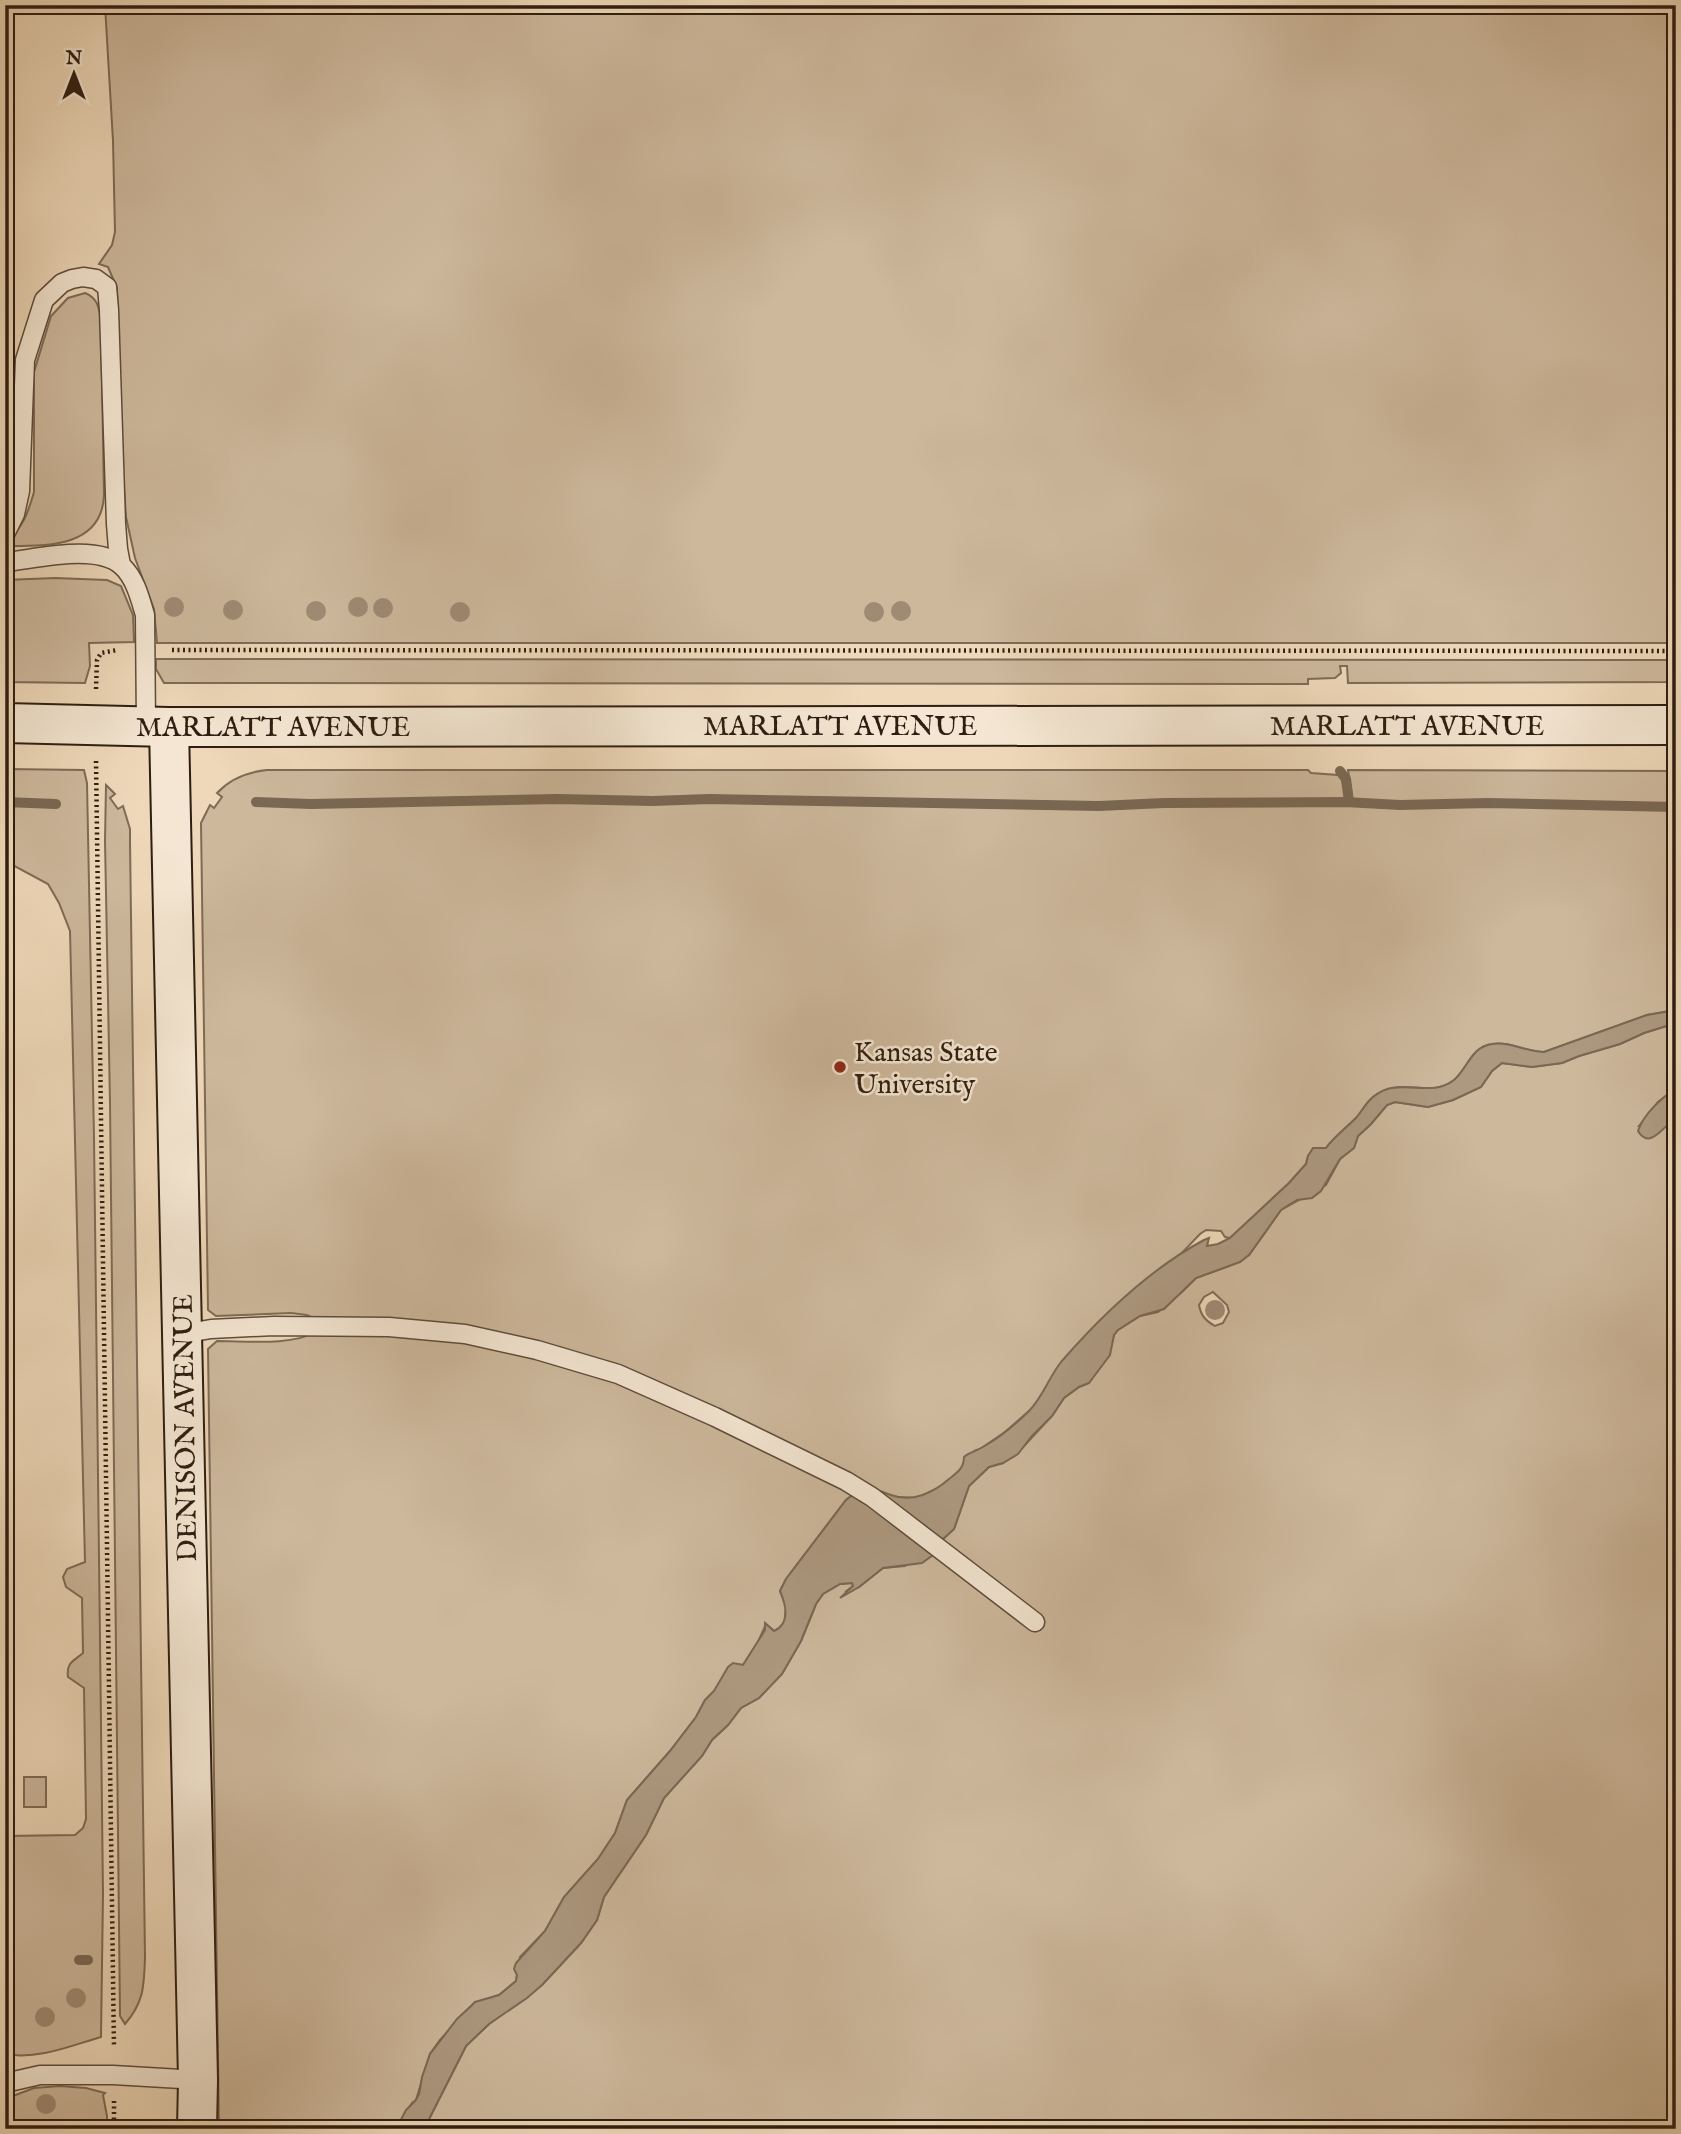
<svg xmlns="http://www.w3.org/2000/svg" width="1681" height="2134" font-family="'IM FELL English',serif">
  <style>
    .green { fill: #cdb89c; stroke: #7e6b56; stroke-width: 2; fill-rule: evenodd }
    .water { fill: #ad9980; stroke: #7a6854; stroke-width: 2 }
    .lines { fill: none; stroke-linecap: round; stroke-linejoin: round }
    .stream { stroke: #7a6854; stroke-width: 10 }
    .lane-casing { stroke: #5e4c3b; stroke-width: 21 }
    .secondary-casing { stroke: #2e1e11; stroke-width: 42 }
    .path { stroke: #2e1e11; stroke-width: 4.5; stroke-dasharray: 2 3.5; stroke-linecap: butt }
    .lane { stroke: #f4e6d2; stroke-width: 18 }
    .secondary { stroke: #f4e6d2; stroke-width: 38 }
    .tree { fill: #9f8b74 }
    .poi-dot { fill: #8f2418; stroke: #f4e6d2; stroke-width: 2.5 }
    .labels { text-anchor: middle; stroke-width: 5; stroke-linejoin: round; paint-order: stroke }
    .street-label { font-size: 28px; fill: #2e1e11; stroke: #f4e6d2 }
    .poi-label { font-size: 28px; fill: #2e1e11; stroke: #f4e6d2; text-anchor: start }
  </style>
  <rect width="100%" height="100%" fill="#eed8b9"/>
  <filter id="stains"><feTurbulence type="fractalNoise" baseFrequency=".00286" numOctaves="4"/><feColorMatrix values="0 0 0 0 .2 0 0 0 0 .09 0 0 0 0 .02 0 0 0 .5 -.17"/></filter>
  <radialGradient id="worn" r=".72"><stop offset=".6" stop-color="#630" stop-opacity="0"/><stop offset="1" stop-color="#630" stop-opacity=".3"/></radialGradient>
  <g class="green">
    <path d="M105,5H1676V643H157L154,609L135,558L126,517L121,444L117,288L108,267L99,264L112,245L115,232L113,141Z"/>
    <path d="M85,293C98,298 99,308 101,321L104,495C102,548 46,546 6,546V541C23,528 28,513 34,492V372L51,316L68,298Z"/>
    <path d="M55,578L107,580L121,586L133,615L134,642L89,643L90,666L85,683L5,682V580Z"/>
    <path d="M156,659L1676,660V682L1348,683L1347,666H1340L1341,673L1335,678L1308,679V684L164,683L156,669Z"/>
    <path d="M5,769L84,770L87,783L94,1137L103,1894L101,2037C70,2046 38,2060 5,2054V1991L12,1989L11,1985L5,1986V1836L75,1835L83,1828L86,1819L84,1688L68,1677C66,1662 74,1661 83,1653L82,1598L66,1587L63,1577L67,1569L85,1562L70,931L59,903L48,884L5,861Z"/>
    <path d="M267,770H1308L1311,773L1338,775L1342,780L1346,796L1352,795L1348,770L1676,771V1010L1647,1015L1544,1052C1526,1052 1510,1041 1492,1044C1471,1047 1468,1068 1454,1080C1434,1096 1413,1083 1392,1088C1386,1089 1377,1094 1373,1097C1366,1102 1362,1112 1356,1118C1346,1128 1334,1137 1326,1148H1319L1308,1156L1306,1164L1289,1183L1230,1238L1225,1237L1221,1231L1206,1230L1200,1234L1178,1257L1132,1292L1060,1364L1038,1402L1029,1411L1005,1432L980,1449L974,1451L958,1473L940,1487L917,1498L895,1497L864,1486L846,1500L786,1579L780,1591L786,1606L784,1625L778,1630L774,1631L766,1624L758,1642L743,1665L734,1664L714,1691L705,1700L696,1717L670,1751L627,1800L615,1833L598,1859L564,1897L545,1931L520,1957L516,1981L499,1995L471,2006L440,2040L430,2054L416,2100L412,2103L396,2129H219L208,1349L217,1341C247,1341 291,1346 316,1332L315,1319L307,1315L291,1313L216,1316L208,1310L201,823L210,805L214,808L222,797L217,793C231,778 247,772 267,770Z"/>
    <path d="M106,785L115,794L110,798L118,809L123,806L130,829V842L145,1958C144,1986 144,2002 125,2024L120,2016L110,1103L105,841Z"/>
    <path d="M1676,1023V1088L1658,1102L1639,1126H1665L1676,1118V2129H424L466,2046L489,2024L542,1985L581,1943L597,1920L604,1897L646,1835L664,1798L702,1756L712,1740L728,1725L741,1708L759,1698L782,1674L801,1641L816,1604L823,1594L840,1584L852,1583L853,1586L845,1592L859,1587L883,1568L905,1566L942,1540L954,1529L969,1486L989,1467L1003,1463L1025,1445L1052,1416L1064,1398L1079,1387L1089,1383L1110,1350L1114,1335L1118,1330L1140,1316L1158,1312L1182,1292L1196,1278L1229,1266L1249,1255L1281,1210L1326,1185L1340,1159L1354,1148L1358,1136L1371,1124L1387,1105L1395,1102L1428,1107L1453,1100L1481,1087L1492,1071L1502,1063L1532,1067L1562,1063L1579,1056L1620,1044L1644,1033ZM1213,1292L1227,1305L1229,1312L1223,1323L1215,1326C1206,1321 1201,1316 1199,1305L1204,1297Z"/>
    <rect x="24" y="1777" width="22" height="30"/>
    <path d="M60,2086L86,2088L105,2093L103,2095L107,2116V2129H5V2099L34,2088Z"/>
  </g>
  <g class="water">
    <path d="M1676,1010V1023L1644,1033L1620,1044L1579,1056L1562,1063L1532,1067L1502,1063L1492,1071L1481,1087L1453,1100L1428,1107L1395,1102L1387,1105L1371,1124L1358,1136L1354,1148L1340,1159L1321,1191L1312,1198L1297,1200L1281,1210L1249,1255L1240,1262L1196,1278L1164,1309L1140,1316L1118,1330L1114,1335L1110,1355L1089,1383L1079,1387L1064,1398L1052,1416L1032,1436L1018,1454L1003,1463L989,1467L969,1486L954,1529L942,1540L933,1555L922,1563L883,1568L859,1587L840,1598L853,1586L852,1583L840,1584L823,1594L816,1604L801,1641L782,1674L759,1698L741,1708L728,1725L712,1740L702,1756L664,1798L646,1835L604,1897L597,1920L581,1943L542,1985L527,1998L489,2024L466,2046L424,2129H396L406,2110L416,2100L419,2094L422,2077L430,2054L457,2019L471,2006L475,2002L499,1995L516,1981L517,1975L514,1969L516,1963L545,1931L564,1897L598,1859L615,1833L627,1800L670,1751L696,1717L705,1700L714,1691L728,1667L733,1663L743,1665L765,1630V1623L774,1631C791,1623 786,1605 780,1591L786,1579L846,1500L864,1486C874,1488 882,1492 891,1495C912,1503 933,1493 949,1479C956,1473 964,1469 964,1457C970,1452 976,1451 983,1447C1000,1437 1015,1425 1029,1411C1043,1397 1049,1377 1061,1362C1101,1316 1150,1269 1204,1240L1209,1238L1207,1246L1218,1244L1230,1238L1289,1183L1306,1164L1308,1156L1313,1148H1326C1334,1137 1346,1128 1356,1118C1362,1111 1366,1103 1373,1097C1378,1093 1385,1089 1392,1088C1413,1084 1435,1095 1454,1080C1468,1068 1471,1047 1492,1044C1510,1041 1526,1052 1544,1052L1647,1015Z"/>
    <path d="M1676,1088V1118C1664,1125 1650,1151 1638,1131C1644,1113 1661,1099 1676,1088Z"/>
  </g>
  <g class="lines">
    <g class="stream">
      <path d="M1340,771L1346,779L1349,802"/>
      <path d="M5,802L56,804"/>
      <path d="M256,802L311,804L557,799L653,801L709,799L1099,806L1164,803L1345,802L1400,805L1488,803L1676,807"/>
      <path d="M79,1960H88"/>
    </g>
    <defs>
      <g id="lane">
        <path d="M5,534L15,514L20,491L25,360L44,300L62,283L72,279L83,277L96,279L107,287L109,310L116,524L118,549L121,565"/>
        <path d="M5,562C36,559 97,543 122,566C135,578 140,598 145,615L146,726"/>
        <path d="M182,1334L211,1329L274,1326L389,1327L465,1334L537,1350L618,1374L715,1417L846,1481L872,1497L1035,1622"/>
        <path d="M5,2083L40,2075H113L198,2080"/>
      </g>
      <g id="secondary">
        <path d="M5,723L169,727L1676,725"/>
        <path d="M169,727L198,2080L197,2129"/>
      </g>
    </defs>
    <use href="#lane" class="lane-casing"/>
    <use href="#secondary" class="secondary-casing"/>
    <g class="path">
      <path d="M172,650L1676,651"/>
      <path d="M96,689L97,660L101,653L117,650"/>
      <path d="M96,761L114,2047"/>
      <path d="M114,2101V2129"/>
    </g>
    <use href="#lane" class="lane"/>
    <use href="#secondary" class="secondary"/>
  </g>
  <g class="tree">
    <circle cx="174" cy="607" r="10"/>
    <circle cx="358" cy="607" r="10"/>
    <circle cx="383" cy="608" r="10"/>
    <circle cx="233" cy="610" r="10"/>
    <circle cx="316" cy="611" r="10"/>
    <circle cx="901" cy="611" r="10"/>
    <circle cx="460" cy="612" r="10"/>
    <circle cx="874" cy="612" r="10"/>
    <circle cx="1215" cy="1310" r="10"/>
    <circle cx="76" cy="1998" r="10"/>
    <circle cx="45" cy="2017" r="10"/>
    <circle cx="46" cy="2104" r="10"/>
  </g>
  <circle class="poi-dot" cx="840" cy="1067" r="7"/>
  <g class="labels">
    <g class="street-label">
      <text x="840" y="735">MARLATT AVENUE</text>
      <text x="1407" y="735">MARLATT AVENUE</text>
      <text x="273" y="736">MARLATT AVENUE</text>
      <text transform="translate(184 1428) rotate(-91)" y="10">DENISON AVENUE</text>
    </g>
    <g class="poi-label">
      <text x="854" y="1061">Kansas State<tspan x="854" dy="32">University</tspan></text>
    </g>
  </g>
  <rect width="1681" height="2134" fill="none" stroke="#eed8b9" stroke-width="28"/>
  <rect x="7" y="7" width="1667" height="2120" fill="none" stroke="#2e1e11" stroke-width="3.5"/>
  <rect x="14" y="14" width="1653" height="2106" fill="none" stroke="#2e1e11" stroke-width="2"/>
  <g transform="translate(74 74)" stroke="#f4e6d2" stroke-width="5" paint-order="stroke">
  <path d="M0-5L12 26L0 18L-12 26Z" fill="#2e1e11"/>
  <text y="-10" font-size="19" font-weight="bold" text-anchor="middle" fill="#2e1e11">N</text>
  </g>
  <rect width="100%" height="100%" filter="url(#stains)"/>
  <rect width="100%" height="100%" fill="url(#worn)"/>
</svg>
